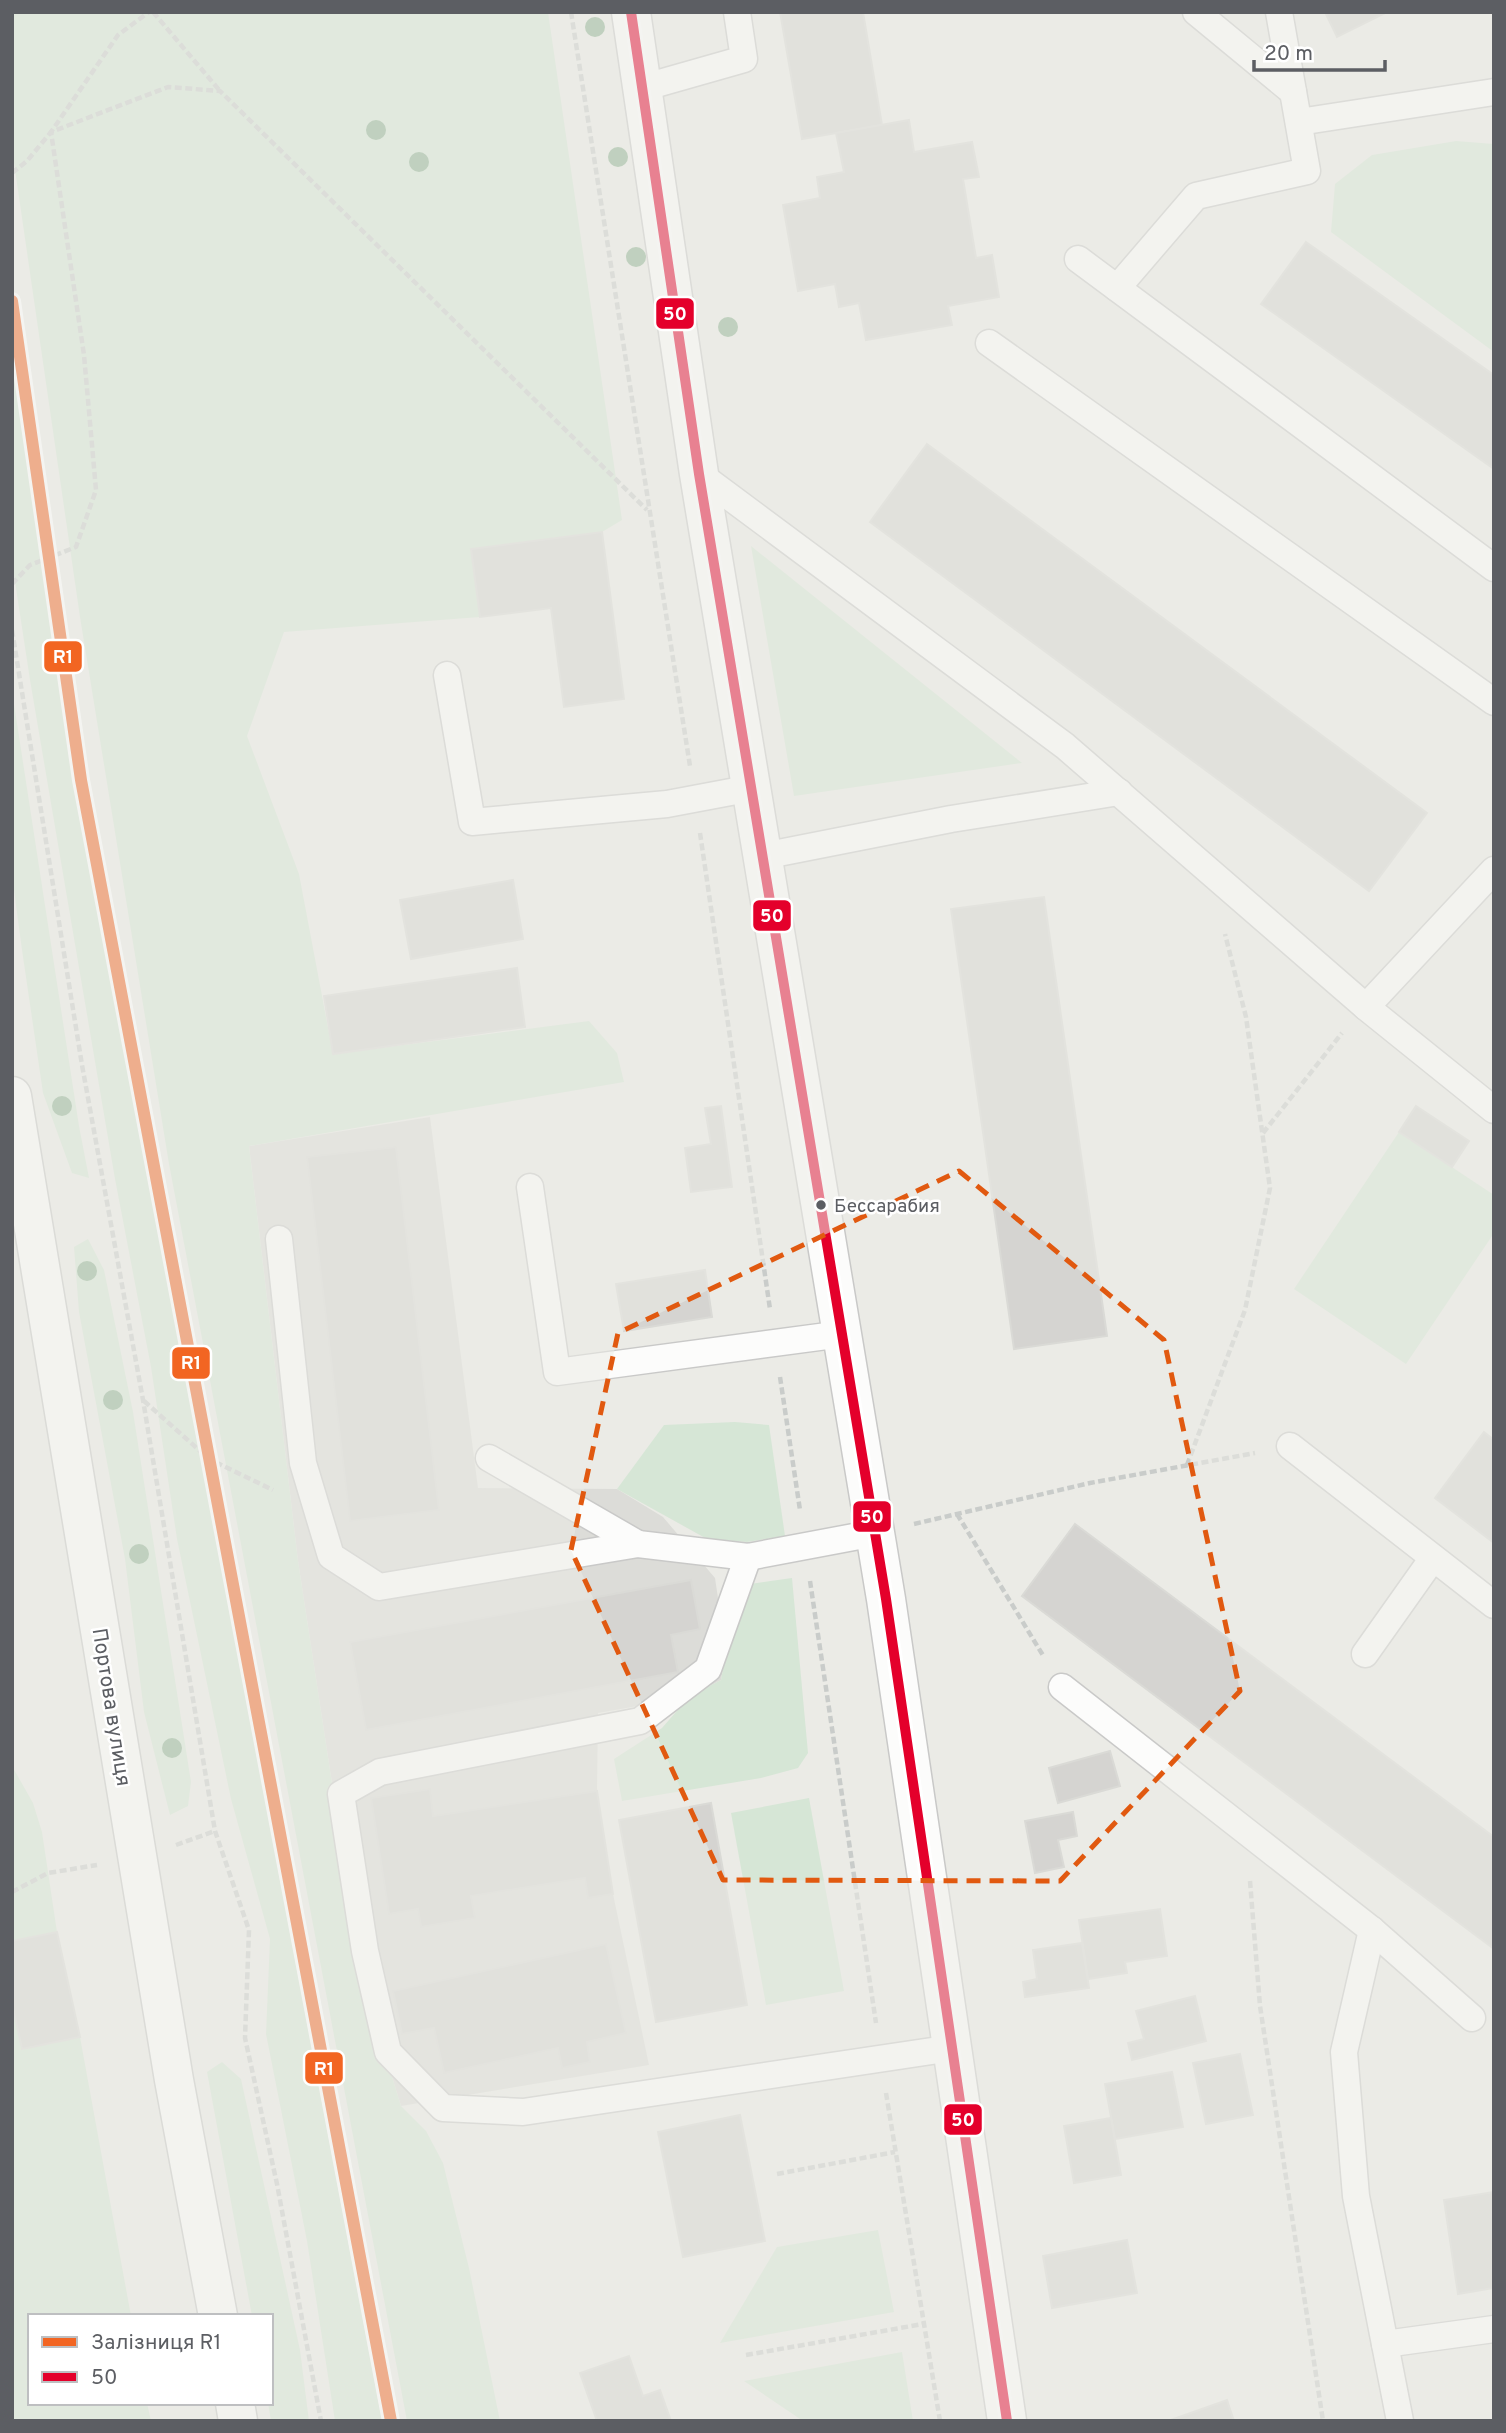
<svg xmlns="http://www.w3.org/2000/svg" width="1506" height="2433" font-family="Overpass,sans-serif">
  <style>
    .industrial { fill: #dcdcd8 }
    .green { fill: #d6e6d6 }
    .building { fill: #d5d4d1; stroke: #dadad6; stroke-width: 2 }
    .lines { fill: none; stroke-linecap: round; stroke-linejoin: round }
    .lane-casing { stroke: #c9c9c8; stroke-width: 29 }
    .street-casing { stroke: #c9c9c8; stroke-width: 41 }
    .secondary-casing { stroke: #c7c8c6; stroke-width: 41 }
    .path { stroke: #c9ccca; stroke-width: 4.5; stroke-dasharray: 7 3.5; stroke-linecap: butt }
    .lane { stroke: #fcfcfb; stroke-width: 26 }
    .street { stroke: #fcfcfb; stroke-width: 38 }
    .secondary { stroke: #fcfcfb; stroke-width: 38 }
    .bus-1-casing { stroke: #fff; stroke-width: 16 }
    .bus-1 { stroke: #e4002b; stroke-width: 10 }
    .rail-1-casing { stroke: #fff; stroke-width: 18 }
    .rail-1 { stroke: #f26522; stroke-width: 12 }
    .tree { fill: #8cb090 }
    .marked { fill: none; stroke: #e15910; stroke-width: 5; stroke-dasharray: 14 9; stroke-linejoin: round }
    .bus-dot { fill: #5c5e63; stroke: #fff; stroke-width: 2.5 }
    .labels { text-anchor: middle; stroke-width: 5; stroke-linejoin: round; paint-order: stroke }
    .bus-label { font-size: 19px; fill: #5c5e63; stroke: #fff; text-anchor: start }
    .street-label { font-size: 21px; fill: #5c5e63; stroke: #fff }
    .line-badge { stroke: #fff; stroke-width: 2.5 }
    .badge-label { font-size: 19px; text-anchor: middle; font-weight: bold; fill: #fff }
  </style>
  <rect width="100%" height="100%" fill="#ebebe6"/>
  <path class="industrial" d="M430,1117L478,1488L617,1489L663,1517L715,1578L726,1652L721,1680L689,1697L598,1713L597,1791L613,1894L649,2065L401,2106L362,1979L298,1561L249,1146Z"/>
  <g class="green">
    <path d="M12,12H548L622,520L602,532L471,549L480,617L284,632L247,736L299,874L333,1054L589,1021L617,1053L624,1082L249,1146L298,1561L362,1979L401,2106L426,2131L443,2163L469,2268L500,2421H407L169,1164L80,617L12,149Z"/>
    <path d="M1456,141L1494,144V352L1331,232L1335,184L1372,155Z"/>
    <path d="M12,355L84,839L382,2421H335L307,2241L266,2034L270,1939L231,1799L177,1539L151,1367L115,1179L30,680L12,562Z"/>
    <path d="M751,546L1022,763L794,796Z"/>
    <path d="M12,691L79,1126L89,1178L72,1173L43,1093L22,950L12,875Z"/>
    <path d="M1399,1132L1494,1195V1233L1406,1364L1294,1289Z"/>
    <path d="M88,1239L104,1270L133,1412L191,1782L188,1806L170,1815L144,1712L125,1559L79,1312L74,1247Z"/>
    <path d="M735,1422L769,1425L785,1536L747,1542L707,1539L617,1489L664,1425Z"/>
    <path d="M792,1578L808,1753L798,1768L761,1778L622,1801L614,1759L662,1728L689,1697L721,1680L726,1652L750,1584Z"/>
    <path d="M12,1766L33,1803L42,1832L57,1932L80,2037L131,2316H30V2403H147L151,2421H12Z"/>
    <path d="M809,1798L844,1991L766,2005L731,1813Z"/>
    <path d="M222,2062L241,2079L300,2350L309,2421H271L268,2403H271V2316H252L207,2072Z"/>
    <path d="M878,2230L894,2312L720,2343L777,2247Z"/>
    <path d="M902,2352L913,2421H803L744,2381Z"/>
  </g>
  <g class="building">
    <path d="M780,12H863L882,125L802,139Z"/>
    <path d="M1325,12H1387L1337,37Z"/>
    <path d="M909,120L914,152L972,142L979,177L963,179L976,258L992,255L999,297L948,306L952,325L866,340L859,303L839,307L835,284L798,291L783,205L820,198L817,177L844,172L836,133Z"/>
    <path d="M1306,242L1494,375V469L1261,304Z"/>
    <path d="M927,444L1427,813L1369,891L870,522Z"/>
    <path d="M602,532L624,699L564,707L551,608L480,617L471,549Z"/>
    <path d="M513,880L523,939L411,959L400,900Z"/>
    <path d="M1044,897L1107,1336L1014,1349L951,909Z"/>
    <path d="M517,968L525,1027L333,1054L324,996Z"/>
    <path d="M721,1106L732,1187L691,1192L685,1148L711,1144L705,1108Z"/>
    <path d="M1416,1106L1469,1141L1452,1167L1399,1132Z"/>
    <path d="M396,1147L439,1510L350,1521L307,1157Z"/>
    <path d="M705,1270L712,1317L624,1331L616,1284Z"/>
    <path d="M1484,1432L1494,1440V1543L1435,1498Z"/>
    <path d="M1075,1524L1494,1837V1949L1022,1596Z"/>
    <path d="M691,1580L700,1629L671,1635L678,1672L366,1730L350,1642Z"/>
    <path d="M1110,1751L1120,1786L1058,1803L1049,1768Z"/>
    <path d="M430,1789L433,1816L597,1791L613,1894L588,1898L585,1878L471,1896L475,1918L421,1927L418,1909L389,1914L371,1798Z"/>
    <path d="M711,1803L747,2005L656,2022L619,1820Z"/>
    <path d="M1073,1812L1077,1836L1058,1840L1064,1867L1035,1873L1025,1821Z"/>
    <path d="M1160,1909L1167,1956L1125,1962L1127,1973L1088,1979L1079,1920Z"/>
    <path d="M57,1932L80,2037L22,2049L12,2003V1941Z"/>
    <path d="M1082,1943L1089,1988L1025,1997L1023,1982L1037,1979L1033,1950Z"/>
    <path d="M606,1944L626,2033L587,2042L590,2062L562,2068L558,2048L444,2073L434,2028L402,2034L393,1991Z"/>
    <path d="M1195,1996L1206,2041L1132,2060L1128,2043L1144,2039L1136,2011Z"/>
    <path d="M1240,2054L1253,2115L1206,2124L1193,2063Z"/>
    <path d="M1172,2072L1183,2127L1115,2139L1105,2084Z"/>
    <path d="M740,2115L765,2241L683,2257L658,2132Z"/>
    <path d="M1111,2118L1121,2175L1074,2183L1064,2126Z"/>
    <path d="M1494,2192V2288L1458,2294L1444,2200Z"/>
    <path d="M1127,2240L1137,2293L1052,2308L1043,2256Z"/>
    <path d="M629,2356L643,2396L660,2390L671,2421H597L580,2373Z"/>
    <path d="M1227,2400L1234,2421H1168Z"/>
  </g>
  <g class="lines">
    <defs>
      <g id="lane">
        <path d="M1196,12L1293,92"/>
        <path d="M642,88L744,59L737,12"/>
        <path d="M1299,122L1494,92"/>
        <path d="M1078,259L1494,568"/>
        <path d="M1117,288L1196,196L1307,171L1279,12"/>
        <path d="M989,343L1494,702"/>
        <path d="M699,474L1065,746L1366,1007L1494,1110"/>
        <path d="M447,675L472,822L667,804L752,788"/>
        <path d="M763,856L951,819L1119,792"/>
        <path d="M1366,1007L1494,870"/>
        <path d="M530,1187L557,1372L842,1334"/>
        <path d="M279,1239L303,1463L331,1556L379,1587L638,1544L748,1557L875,1533"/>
        <path d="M1290,1446L1494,1605"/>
        <path d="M489,1458L638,1544"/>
        <path d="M748,1557L708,1669L640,1721L380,1772L341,1794L365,1951L388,2052L443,2108L523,2112L952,2048"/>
        <path d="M1365,1654L1433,1558"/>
        <path d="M1062,1687L1372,1930L1472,2018"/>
        <path d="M1372,1930L1344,2052L1356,2196L1400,2421"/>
        <path d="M1385,2344L1494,2329"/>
      </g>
      <path id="street" d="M631,12L699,474L886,1599L1007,2421"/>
      <g id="secondary">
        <path d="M12,1096L174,2080L218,2316"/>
        <path d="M235,2403L238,2421"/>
      </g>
    </defs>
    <use href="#lane" class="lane-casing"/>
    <use href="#street" class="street-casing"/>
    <use href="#secondary" class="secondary-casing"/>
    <g class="path">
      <path d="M153,12L220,91"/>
      <path d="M571,12L690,766"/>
      <path d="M12,173L27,161L51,132L168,87L220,91L647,510"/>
      <path d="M12,584L30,565L76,547L96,490L84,355L51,132L118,35L149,12"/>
      <path d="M12,630L82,1065L143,1400L215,1831L249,1930L245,2038L277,2184L321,2421"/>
      <path d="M700,833L770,1309"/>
      <path d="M1263,1133L1342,1033"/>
      <path d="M780,1377L800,1510"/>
      <path d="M144,1401L209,1459L273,1490"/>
      <path d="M1187,1465L1245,1310L1270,1188L1246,1017L1225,934"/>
      <path d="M957,1514L1044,1657"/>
      <path d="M914,1524L1090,1483L1255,1453"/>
      <path d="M810,1581L876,2023"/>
      <path d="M176,1845L215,1831"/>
      <path d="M1250,1881L1260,2006L1323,2421"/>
      <path d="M12,1892L48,1873L97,1865"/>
      <path d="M886,2093L940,2421"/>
      <path d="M777,2174L895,2152"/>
      <path d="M746,2355L923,2324"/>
    </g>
    <use href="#lane" class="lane"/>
    <use href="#street" class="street"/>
    <use href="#secondary" class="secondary"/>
    <defs>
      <path id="bus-1" d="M631,12L699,474L886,1599L1007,2421"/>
    </defs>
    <use href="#bus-1" class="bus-1-casing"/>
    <use href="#bus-1" class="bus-1"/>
    <defs>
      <path id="rail-1" d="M12,301L81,780L391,2421"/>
    </defs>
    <use href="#rail-1" class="rail-1-casing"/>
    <use href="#rail-1" class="rail-1"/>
  </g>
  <g class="tree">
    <circle cx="595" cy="27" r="10"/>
    <circle cx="376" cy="130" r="10"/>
    <circle cx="618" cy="157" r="10"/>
    <circle cx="419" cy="162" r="10"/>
    <circle cx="636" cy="257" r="10"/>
    <circle cx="728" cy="327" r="10"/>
    <circle cx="62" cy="1106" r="10"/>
    <circle cx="87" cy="1271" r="10"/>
    <circle cx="113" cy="1400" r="10"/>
    <circle cx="139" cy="1554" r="10"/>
    <circle cx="172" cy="1748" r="10"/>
  </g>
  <path d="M0 0H1506V2433H0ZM959,1171L1164,1340L1240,1691L1060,1881L723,1880L571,1550L618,1333Z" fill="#ebebe6" fill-opacity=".55" fill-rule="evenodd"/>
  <path class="marked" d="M959,1171L1164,1340L1240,1691L1060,1881L723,1880L571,1550L618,1333Z"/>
  <circle class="bus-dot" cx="821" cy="1205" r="6"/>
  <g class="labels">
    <g class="bus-label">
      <text x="834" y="1212">Бессарабия</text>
    </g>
    <g class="street-label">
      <text transform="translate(112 1707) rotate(81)" y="7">Портова вулиця</text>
    </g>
  </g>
  <g class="line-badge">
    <rect x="655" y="297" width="40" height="33" rx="7" fill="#e4002b"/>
    <rect x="43" y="640" width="40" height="33" rx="7" fill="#f26522"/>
    <rect x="752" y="899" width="40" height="33" rx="7" fill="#e4002b"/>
    <rect x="171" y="1346" width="40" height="34" rx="7" fill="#f26522"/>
    <rect x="852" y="1500" width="40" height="33" rx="7" fill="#e4002b"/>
    <rect x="304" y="2051" width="40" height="34" rx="7" fill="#f26522"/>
    <rect x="943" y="2103" width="40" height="33" rx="7" fill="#e4002b"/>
  </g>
  <g class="badge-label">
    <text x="675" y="320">50</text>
    <text x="63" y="663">R1</text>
    <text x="772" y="922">50</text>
    <text x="191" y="1369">R1</text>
    <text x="872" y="1523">50</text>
    <text x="324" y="2075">R1</text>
    <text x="963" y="2126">50</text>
  </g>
  <rect width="1506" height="2433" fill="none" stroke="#5c5e63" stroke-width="28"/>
  <rect x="28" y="2314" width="245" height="91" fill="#ffffff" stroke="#bebfc1" stroke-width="2"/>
  <rect x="42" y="2337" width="35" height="10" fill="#f26522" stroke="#bebfc1" stroke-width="2"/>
  <text x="91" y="2349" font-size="21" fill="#5c5e63">Залізниця R1</text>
  <rect x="42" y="2372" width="35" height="10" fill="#e4002b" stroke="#bebfc1" stroke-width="2"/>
  <text x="91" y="2384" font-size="21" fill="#5c5e63">50</text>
  <path d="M1254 60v10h131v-10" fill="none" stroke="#5c5e63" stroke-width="3.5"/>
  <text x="1264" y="60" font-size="21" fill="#5c5e63" stroke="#ffffff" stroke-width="5" paint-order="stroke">20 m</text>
</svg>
